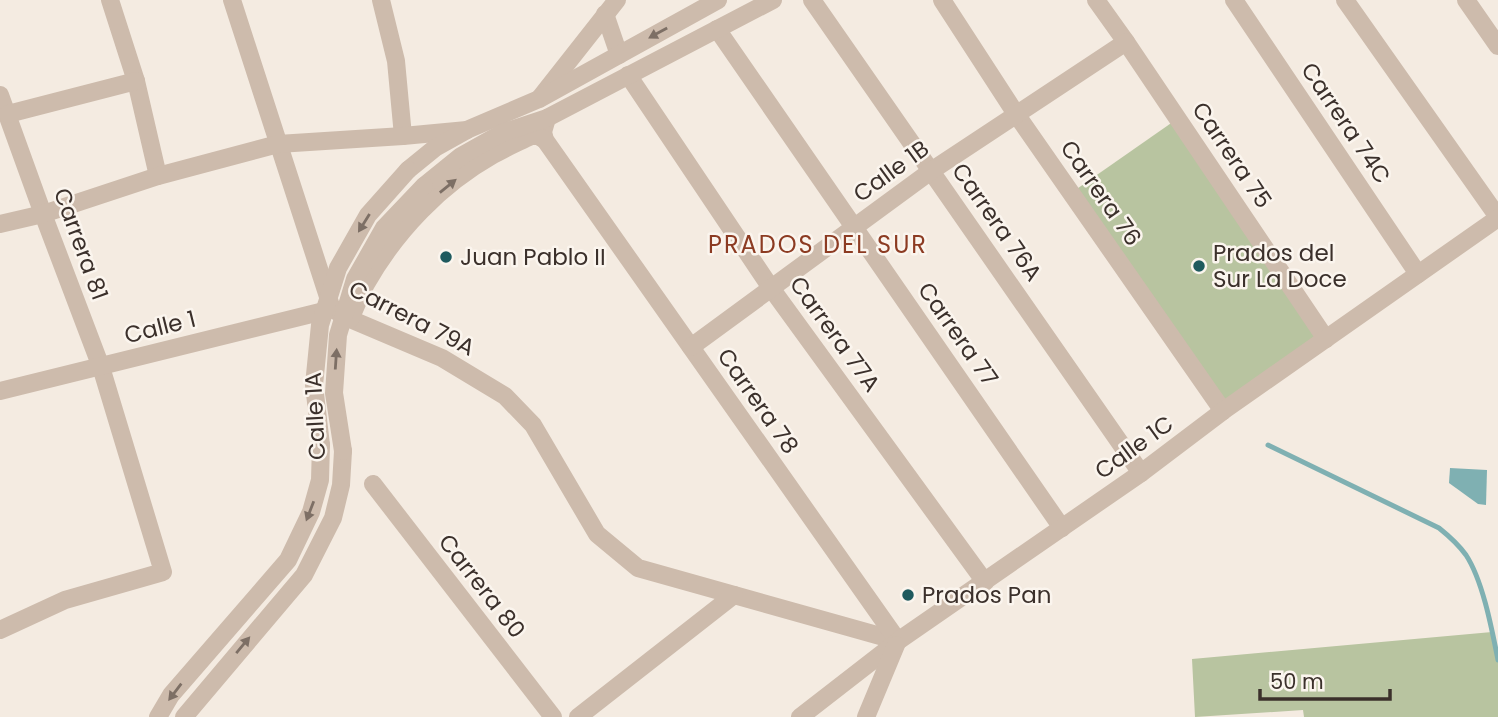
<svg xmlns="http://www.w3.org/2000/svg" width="1498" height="717" font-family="Poppins,sans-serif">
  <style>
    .green { fill: #b8c4a0 }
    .water { fill: #7fb0b2 }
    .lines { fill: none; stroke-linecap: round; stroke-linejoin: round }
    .stream { stroke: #7fb0b2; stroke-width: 5 }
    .minor { stroke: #cdbbac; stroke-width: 18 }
    .tertiary { stroke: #cdbbac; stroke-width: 18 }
    .tertiary-bridge { stroke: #cdbbac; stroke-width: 18 }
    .oneway { fill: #7d6f65 }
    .poi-dot { fill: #1f5a5e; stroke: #fbf5ee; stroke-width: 2.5 }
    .labels { text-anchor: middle; stroke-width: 5; stroke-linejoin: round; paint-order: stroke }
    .street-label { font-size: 23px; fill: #3b302b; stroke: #fbf5ee }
    .poi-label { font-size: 23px; fill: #3b302b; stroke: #fbf5ee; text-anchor: start }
    .neighbourhood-label { font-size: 24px; letter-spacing: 2px; fill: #8c3b22; stroke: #fbf5ee }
  </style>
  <rect width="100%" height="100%" fill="#f4ebe1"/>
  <g class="green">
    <path d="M1177,119L1326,339L1223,411L1071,193Z"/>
    <path d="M1492,632L1498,660V717H1304L1303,710L1195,717L1192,659Z"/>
  </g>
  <path class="water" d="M1450,468L1487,470L1486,505L1478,504L1449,483Z"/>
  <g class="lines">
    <path class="stream" d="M1268,445L1439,528C1449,536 1458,544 1466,555C1483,581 1492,630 1498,660"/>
    <g class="minor">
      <path d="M110,0L136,81L158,176"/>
      <path d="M232,0L332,309L350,319L442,358L505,396L533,425L597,534L638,568L898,641"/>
      <path d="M381,0L396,61L403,136"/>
      <path d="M812,0L1141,473"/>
      <path d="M942,0L1016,114L1223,411"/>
      <path d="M1096,0L1126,42L1326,339"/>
      <path d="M1234,0L1418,274"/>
      <path d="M1345,0L1498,217"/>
      <path d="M1466,0L1498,46"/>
      <path d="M605,14L619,55"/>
      <path d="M717,29L1062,528"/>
      <path d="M628,75L771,288L985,582"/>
      <path d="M0,95L43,214L101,367L163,572L65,600L0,630"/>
      <path d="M539,99L617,0"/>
      <path d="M8,114L136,81"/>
      <path d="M547,118L543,132L545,140L898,641"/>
      <path d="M0,224L43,214L158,176L278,144L403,136L467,130"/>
      <path d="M350,319C356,307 360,295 366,284C396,231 440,185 493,155C505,148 519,142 531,136H538L545,140"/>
      <path d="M691,347L931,171L1126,42"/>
      <path d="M0,391L332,309"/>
      <path d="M373,484L553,717"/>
      <path d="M578,717L734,595"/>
      <path d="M800,717L898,641L1141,473L1223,411L1498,218"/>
      <path d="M866,717L896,645"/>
    </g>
    <g class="tertiary">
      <path d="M408,170L435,148L469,129L539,99L718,0"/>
      <path d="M424,186L461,156L502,133L547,118L773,0"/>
      <path d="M158,717L171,695L288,560L311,512L320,480L321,445"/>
      <path d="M184,717L304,575L333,518L341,485L343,451"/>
    </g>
    <g class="tertiary-bridge">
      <path d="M321,445L314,385L320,325L338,268L368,215L408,170"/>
      <path d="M343,451L334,393L338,335L355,279L384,228L424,186"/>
    </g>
  </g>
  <defs><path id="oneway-solid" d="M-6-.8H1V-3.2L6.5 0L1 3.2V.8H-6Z" transform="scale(1.75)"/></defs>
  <g class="oneway">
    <use href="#oneway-solid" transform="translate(658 33) rotate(151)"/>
    <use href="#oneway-solid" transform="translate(448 186) rotate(-39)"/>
    <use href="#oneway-solid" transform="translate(364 223) rotate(122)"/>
    <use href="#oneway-solid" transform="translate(336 359) rotate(-86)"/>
    <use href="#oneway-solid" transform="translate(310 511) rotate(111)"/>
    <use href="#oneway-solid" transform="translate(243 645) rotate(-50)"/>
    <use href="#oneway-solid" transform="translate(175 692) rotate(127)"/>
  </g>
  <g class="poi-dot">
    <circle cx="446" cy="257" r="7"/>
    <circle cx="1199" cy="266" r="7"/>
    <circle cx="908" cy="595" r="7"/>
  </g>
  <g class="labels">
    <g class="street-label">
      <text transform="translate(1346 123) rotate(56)" y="8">Carrera 74C</text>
      <text transform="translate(1232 155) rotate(56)" y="8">Carrera 75</text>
      <text transform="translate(891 171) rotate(-36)" y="8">Calle 1B</text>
      <text transform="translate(1101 193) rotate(55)" y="8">Carrera 76</text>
      <text transform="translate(997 222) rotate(55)" y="8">Carrera 76A</text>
      <text transform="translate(81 244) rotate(70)" y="8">Carrera 81</text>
      <text transform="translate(412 318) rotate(27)" y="8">Carrera 79A</text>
      <text transform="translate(160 327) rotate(-14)" y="8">Calle 1</text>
      <text transform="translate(835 334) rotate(54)" y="8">Carrera 77A</text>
      <text transform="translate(958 334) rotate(55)" y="8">Carrera 77</text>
      <text transform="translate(758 401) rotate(55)" y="8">Carrera 78</text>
      <text transform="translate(315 416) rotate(-93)" y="8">Calle 1A</text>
      <text transform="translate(1134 447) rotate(-36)" y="8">Calle 1C</text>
      <text transform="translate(482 586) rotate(52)" y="8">Carrera 80</text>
    </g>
    <g class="poi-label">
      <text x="1213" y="261">Prados del<tspan x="1213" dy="26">Sur La Doce</tspan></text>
      <text x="460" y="265">Juan Pablo II</text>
      <text x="922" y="603">Prados Pan</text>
    </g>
    <g class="neighbourhood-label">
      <text x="818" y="253">PRADOS DEL SUR</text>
    </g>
  </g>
  <path d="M1260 689v10h130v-10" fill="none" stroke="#3b302b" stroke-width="3.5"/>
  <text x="1270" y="689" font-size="21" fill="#3b302b" stroke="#fbf5ee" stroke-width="5" paint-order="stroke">50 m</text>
</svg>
